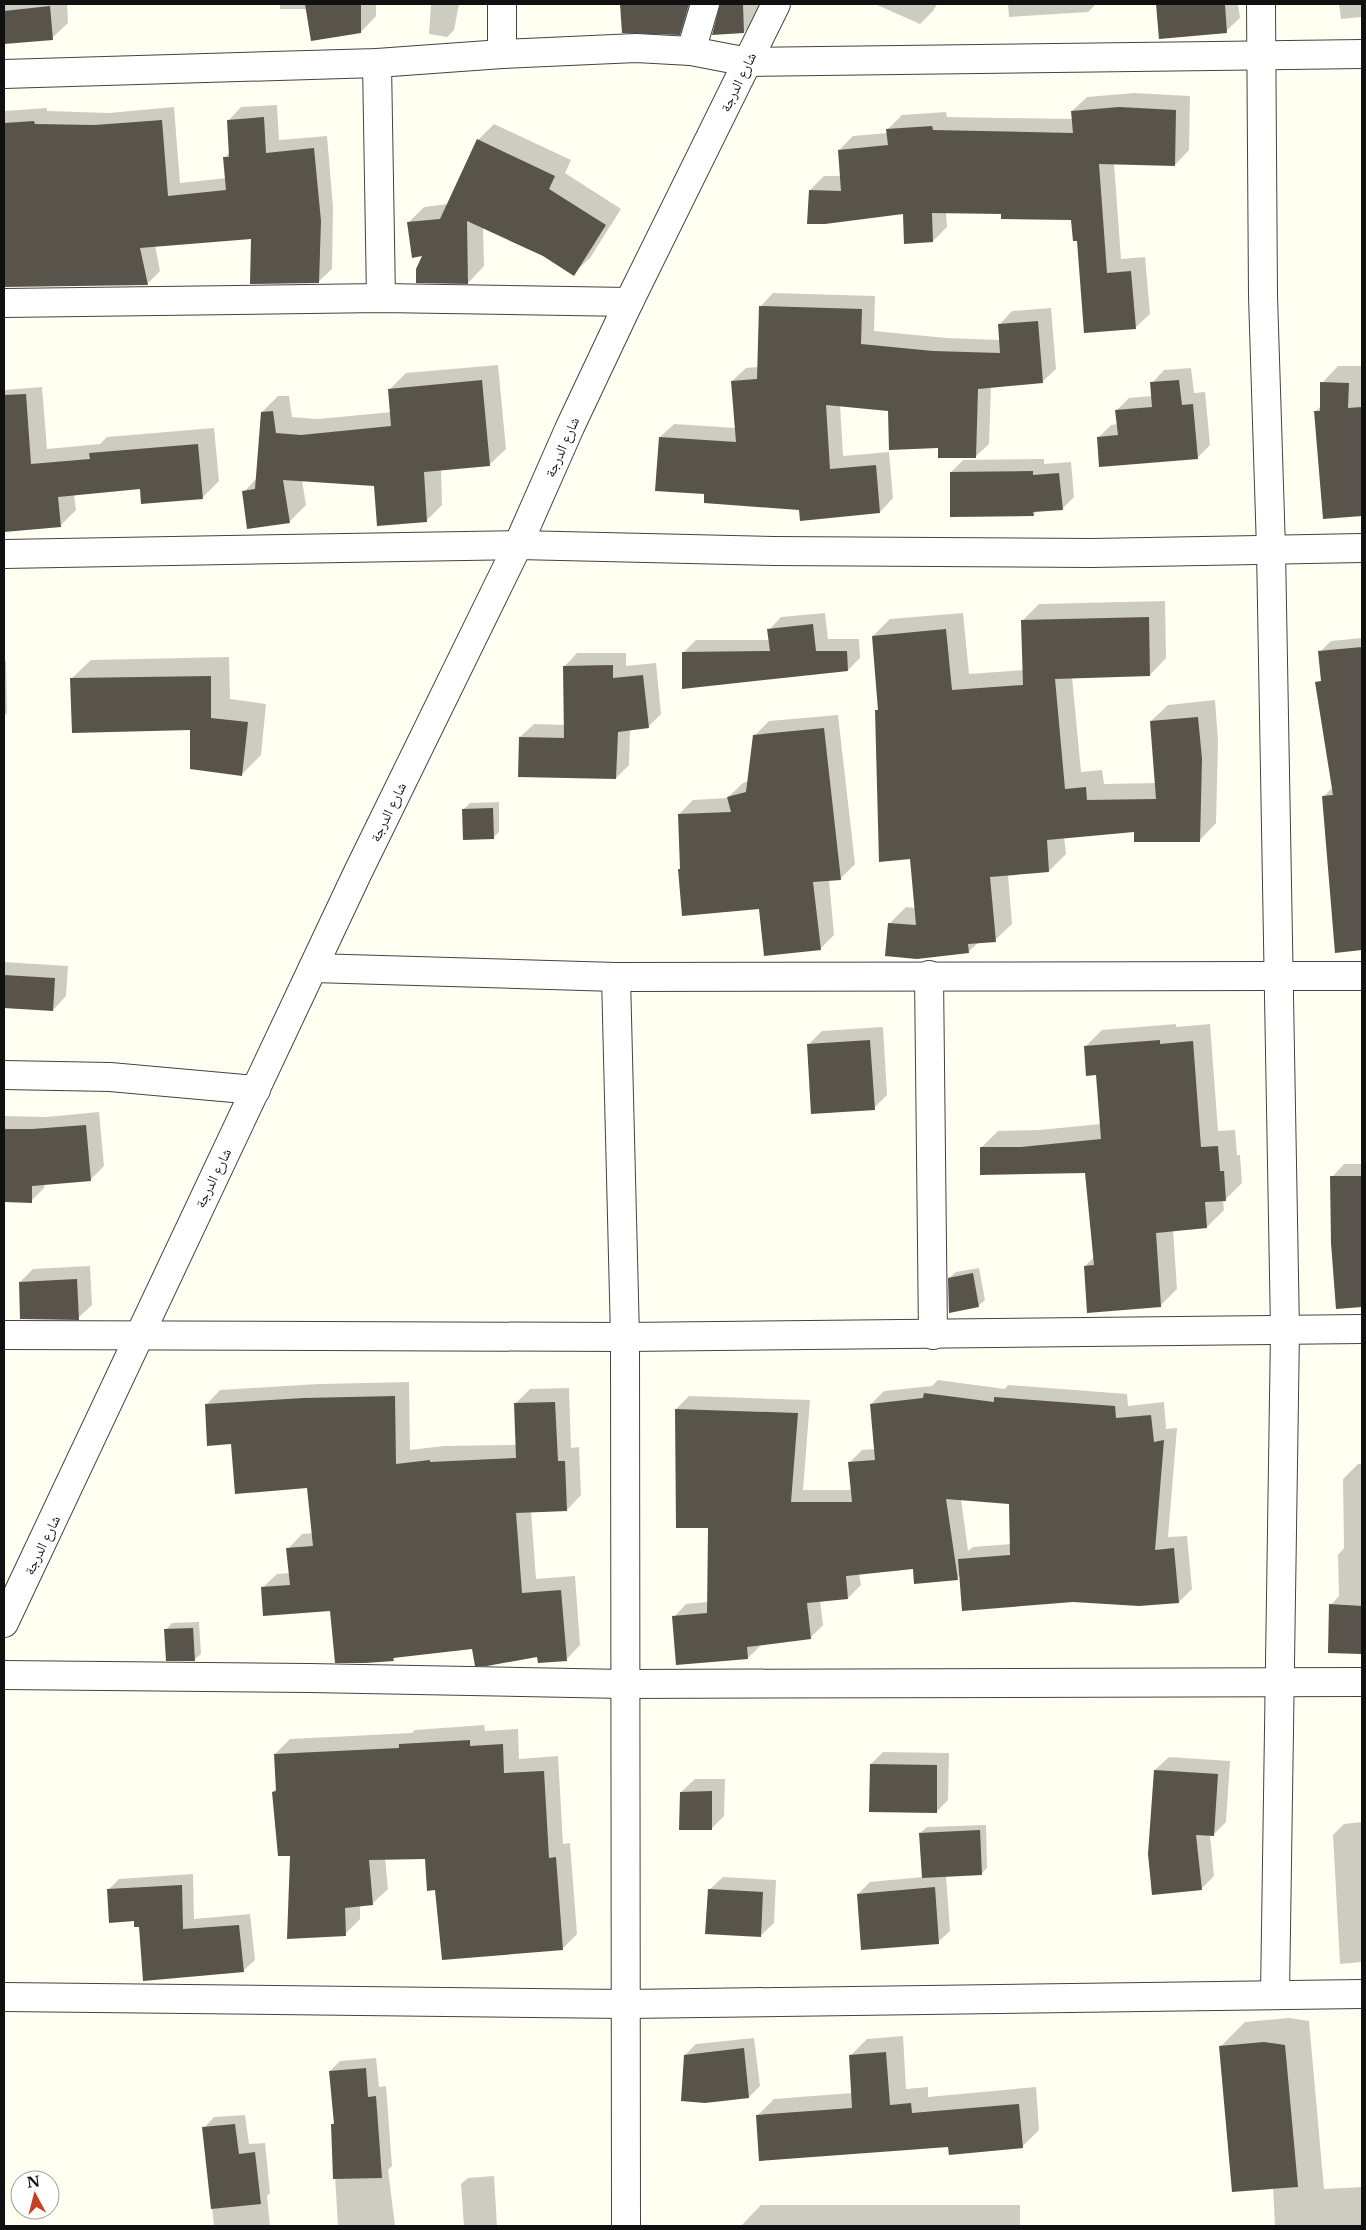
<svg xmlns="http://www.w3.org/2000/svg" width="1366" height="2230" font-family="'Libre Baskerville','Noto Naskh Arabic',serif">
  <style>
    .shadow { fill: #0003; fill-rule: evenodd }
    .building { fill: #59544b }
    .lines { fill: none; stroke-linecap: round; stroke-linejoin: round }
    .minor-casing { stroke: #434343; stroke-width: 30 }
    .tertiary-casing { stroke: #434343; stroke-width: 30 }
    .minor { stroke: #fff; stroke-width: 28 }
    .tertiary { stroke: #fff; stroke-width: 28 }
    .labels { text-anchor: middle; stroke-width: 5; stroke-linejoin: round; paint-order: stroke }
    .street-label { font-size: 14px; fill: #101010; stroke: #fff }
  </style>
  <rect width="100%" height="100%" fill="#fffff2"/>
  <g class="shadow">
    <path d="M4,4H67L68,23L52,38L4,43Z"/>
    <path d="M280,4H376V16L361,32L307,9H280Z"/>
    <path d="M431,4H459L454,30L447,37L429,34Z"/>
    <path d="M622,4H702L699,14L679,33L623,32Z"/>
    <path d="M721,4H763V12L744,32L714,34Z"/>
    <path d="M875,4H937L933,11L920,24Z"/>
    <path d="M1008,4H1096L1088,12L1009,17Z"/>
    <path d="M1158,4H1238L1240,18L1226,31L1160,37Z"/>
    <path d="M1339,4H1362V17L1341,19Z"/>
    <path d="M1134,93L1190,96L1189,150L1175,165L1114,163L1121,259L1145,257L1150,314L1135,328L1078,240L1072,219L1002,213L946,212L947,227L933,241L904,212L810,190L824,176H841L839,150L853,136L888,133L887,130L902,115L946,112L947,117L1073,119L1072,111L1087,97Z"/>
    <path d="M277,105L279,140L327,136L333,207L332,269L318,282L252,238L155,245L160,271L147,284L4,286V111L47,108V111L109,113L174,107L180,183L227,178L224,158L230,152L228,121L241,107Z"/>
    <path d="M494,124L571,160L565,173L621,209L590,258L573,274L544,255L483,227L484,266L468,283L424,255L408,223L424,207L448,204L478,140Z"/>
    <path d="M773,293L875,296L874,331L947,338L1000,340L999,325L1012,311L1051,308L1056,369L1042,382L991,387L989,444L975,457L939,447L889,410L840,405L843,456L889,452L893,498L880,512L800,508L706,493L660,437L674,424L736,428L732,381L746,368L758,367L760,307Z"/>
    <path d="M498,365L506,449L489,465L441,470L442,505L426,521L375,485L302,480L306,505L289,522L244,492L257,478L262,412L278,396H289L292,417L318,419L392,412L390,389L406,373Z"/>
    <path d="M1338,366H1362V515L1324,518L1316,411L1321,406L1322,383Z"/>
    <path d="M1191,368L1194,393L1205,392L1210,445L1197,458L1098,438L1111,425L1118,424L1116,411L1129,398L1152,396V383L1164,370Z"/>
    <path d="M42,387L47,449L100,444L107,437L214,428L219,481L203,497L141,488L74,494L76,510L60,526L4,531V390Z"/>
    <path d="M1044,459V464L1071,462L1074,497L1062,509L1037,511L1033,515L951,472L963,460Z"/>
    <path d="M1165,601L1166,658L1150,675L1072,677L1081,772L1102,770L1104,784L1156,783L1151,721L1168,705L1215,700L1218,741L1216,823L1200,840L1135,831L1064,837L1066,854L1049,871L1008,874L1012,924L995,940L979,942L968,952L889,924L906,907L915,908L911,858L877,711L880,708L873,636L890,619L963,613L969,674L1024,670L1022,621L1039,604Z"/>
    <path d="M825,613L828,639H859L860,658L848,670L683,653L696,640H770L769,630L781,617Z"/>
    <path d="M1362,638V673L1322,678L1320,652L1331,641Z"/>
    <path d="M577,653H626V666L656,663L661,714L648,727L630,729L629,765L616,778L520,737L534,724L565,725L564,667Z"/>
    <path d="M229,657L230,699L266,704L261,755L242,774L191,729L71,679L91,660Z"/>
    <path d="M4,661H6L7,713L4,716Z"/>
    <path d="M838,715L855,864L840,879L829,880L834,935L820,949L760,908L679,870L681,868L679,814L693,800L727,798L743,783L749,781L754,736L769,721Z"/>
    <path d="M1362,715V949L1336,952L1323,797L1333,787L1336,717Z"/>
    <path d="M499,802V832L493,838L463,810L470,803Z"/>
    <path d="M4,962L68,966L66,996L53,1010L4,1007Z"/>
    <path d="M1176,1024V1027L1210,1024L1218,1131L1235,1130L1237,1155H1240L1242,1183L1225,1200H1223L1224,1210L1207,1227L1173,1230L1177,1289L1160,1306L1085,1266L1094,1257L1086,1172L981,1148L998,1131L1039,1130L1101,1124L1097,1074L1085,1047L1102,1030Z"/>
    <path d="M883,1027L887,1095L874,1108L808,1045L822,1031Z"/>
    <path d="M99,1112L104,1166L90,1180L45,1184L44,1188L31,1201H4V1116L46,1117Z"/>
    <path d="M1344,1164H1362V1306L1337,1308L1332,1177Z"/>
    <path d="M90,1266L92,1305L78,1318L20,1282L33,1269Z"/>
    <path d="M979,1268L985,1300L978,1306L949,1278L956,1272Z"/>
    <path d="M938,1380L1005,1389L1008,1385L1127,1394L1128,1406L1164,1402L1166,1429L1177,1428L1168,1537L1187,1536L1192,1589L1179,1602L1139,1605L961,1575L957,1578L915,1568L859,1573L861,1585L848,1598L820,1600L823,1625L810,1638L761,1645L748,1658L674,1617L686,1604L708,1602L709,1527L676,1409L689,1396L810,1400L803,1490H852L849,1463L862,1450L875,1449L871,1404L884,1391L932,1386ZM961,1499L1010,1503L1011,1544L973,1547L968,1551Z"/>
    <path d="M409,1382L410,1450L444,1446L517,1445L515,1404L530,1389L569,1388L571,1448L579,1447L581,1495L567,1510L531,1511L536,1579L575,1576L580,1645L566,1660L473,1647L396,1657L393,1660L331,1609L262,1588L277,1574L290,1573L288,1549L302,1534L313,1533L308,1487L232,1443L206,1405L220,1390L319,1384Z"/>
    <path d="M1358,1464H1362V1653L1329,1652L1331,1605L1339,1596L1338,1555L1344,1548L1343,1479Z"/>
    <path d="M199,1622L201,1654L194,1660L166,1630L172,1623Z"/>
    <path d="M484,1725L485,1731L518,1729L519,1759L558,1756L563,1844L570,1843L577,1934L562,1949L426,1858H385L388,1889L372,1904L360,1906V1919L345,1934L292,1854L273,1792L277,1788L275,1754L290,1739L412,1733L415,1730Z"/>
    <path d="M883,1752L949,1753L948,1800L936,1812L871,1764Z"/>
    <path d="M1169,1757L1230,1761L1226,1822L1213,1835H1210L1214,1876L1201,1889L1155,1770Z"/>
    <path d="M695,1779H725L724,1816L711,1829L681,1792Z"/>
    <path d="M1362,1822V1962L1340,1964L1333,1835L1344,1824Z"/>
    <path d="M986,1825L987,1868L981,1874L946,1875L950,1931L938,1942L858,1894L870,1882L923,1877L920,1833L927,1827Z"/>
    <path d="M193,1874L194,1919L250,1914L255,1960L243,1971L140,1925L108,1890L119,1879Z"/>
    <path d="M723,1877L776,1880L774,1923L760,1936L709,1890Z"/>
    <path d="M1289,2018L1309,2021L1324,2189L1362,2187V2226H1275L1273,2187L1220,2047L1245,2022Z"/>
    <path d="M903,2036L906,2089L928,2087V2097L1036,2087L1039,2130L1022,2147L949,2146L757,2116L774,2099L852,2093L850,2056L867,2039Z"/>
    <path d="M754,2038L760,2086L749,2097L685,2055L696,2044Z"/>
    <path d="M376,2058L379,2087L386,2086L392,2166L388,2170L395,2226H338L332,2125L335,2122L330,2071L340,2061Z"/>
    <path d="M245,2115L249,2144L265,2143L270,2193L267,2196L270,2226H214L204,2128L214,2117Z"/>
    <path d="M494,2176L497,2226H464L461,2184L468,2178Z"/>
    <path d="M761,2205H1020V2226H741Z"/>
  </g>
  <g class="building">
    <path d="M305,4H361V33L311,41Z"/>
    <path d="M620,4H689L680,35L622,33Z"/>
    <path d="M720,4H743L744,33L712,35Z"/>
    <path d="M1156,4H1225L1227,33L1159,39Z"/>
    <path d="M50,6L53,40L4,44V11Z"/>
    <path d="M1119,107L1176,110L1175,166L1099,164L1107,273L1131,271L1136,329L1084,333L1077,241H1073L1071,220L1001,219V214L932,213L933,242L904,244L903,214L825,224H807L809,190L841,191L838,150L888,145L886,129L932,126L933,130L1073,133L1071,111Z"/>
    <path d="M264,117L266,153L314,148L321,221L319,283L250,284L251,239L140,248L148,285L4,287V123L34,121L35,124L95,125L162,120L168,196L226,190L223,157H229L227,120Z"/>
    <path d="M477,139L555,176L549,189L606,225L574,276L543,256L467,221L468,284L416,283V269L422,256L412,258L407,222L440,219Z"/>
    <path d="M759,306L862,309L861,344L933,351L1000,353L998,324L1038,321L1043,383L978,389L976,458H938V448L889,450L888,411L826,405L830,469L876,465L880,513L800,521L799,510L704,503V494L655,491L659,437L736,442L731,381L757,379Z"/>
    <path d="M482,380L490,466L424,472L427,522L377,526L374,486L283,480L290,523L247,529L242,491L255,489L261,412L273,411L276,433L301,435L391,426L388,389Z"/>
    <path d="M1179,380L1182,405L1193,404L1198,459L1099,467L1097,437L1118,435L1115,410L1152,407L1150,382Z"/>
    <path d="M1320,382L1349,383L1348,408L1362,407V516L1323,519L1314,411H1320Z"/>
    <path d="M26,394L31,464L90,459L89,453L198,444L203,499L141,504L140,489L58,497L61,527L4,532V395Z"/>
    <path d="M1033,471V475L1059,473L1063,510L1033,512L1034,516L950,517V472Z"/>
    <path d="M1149,617L1150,676L1055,679L1065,789L1086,787L1087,800L1156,799L1150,721L1198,717L1202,759L1200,842H1134V832L1047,840L1049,872L990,877L996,942L968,944L969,953L917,959L885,956L888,923L916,925L910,859L879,862L875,710H878L872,636L946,629L952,690L1023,685L1021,620Z"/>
    <path d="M813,624L816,651H847L848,671L682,689V652L770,651L767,629Z"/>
    <path d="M1362,647V950L1335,953L1322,796L1333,795L1315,682L1321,681L1318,651Z"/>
    <path d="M613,665V678L643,675L649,728L618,732L616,779L518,777L519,737L564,738L563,666Z"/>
    <path d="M211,676V718L248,722L242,776L190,769V730L72,733L70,678Z"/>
    <path d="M824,728L841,880L813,882L821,950L764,956L759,909L682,916L678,869H680L678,814L731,812L727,797L746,792L753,735Z"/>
    <path d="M493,808L494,839L463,840L462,809Z"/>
    <path d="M4,975L55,978L53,1011L4,1008Z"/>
    <path d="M870,1040L875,1110L811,1114L807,1044Z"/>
    <path d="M1160,1040V1044L1193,1041L1201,1147L1218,1146L1220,1171H1224L1226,1201L1205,1202L1207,1228L1156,1233L1161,1307L1087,1313L1084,1266L1094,1265L1085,1173L980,1175V1147H1021L1101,1139L1096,1075L1086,1076L1084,1046Z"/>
    <path d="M86,1125L91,1181L32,1186V1203L4,1202V1129H32Z"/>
    <path d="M1330,1176H1362V1307L1336,1309L1331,1243Z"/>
    <path d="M973,1273L979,1307L949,1313L948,1278Z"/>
    <path d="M77,1279L79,1320L20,1319L19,1282Z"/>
    <path d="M924,1393L994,1402V1397L1115,1406L1116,1418L1151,1415L1154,1442L1164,1440L1155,1550L1174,1548L1179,1603L1139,1606L1073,1602L962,1611L958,1559L1010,1555L1009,1504L946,1499L958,1580L914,1584L913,1569L846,1576L848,1599L807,1603L811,1639L747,1647L748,1659L676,1665L672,1616L707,1613L708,1528H676L675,1409L798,1413L791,1502H852L848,1462L875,1460L870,1404L923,1398Z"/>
    <path d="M395,1396L396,1464L430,1460V1462L516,1458L514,1403L555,1402L558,1461H565L567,1511L516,1513L522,1593L561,1590L567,1661L538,1663L537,1657L487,1666H475L472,1649L393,1658L394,1661L365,1663H335L330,1611L263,1616L261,1587L290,1585L286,1548L313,1546L307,1488L235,1494L231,1444L207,1446L205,1404L304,1398Z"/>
    <path d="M1329,1604L1362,1606L1361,1654L1328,1653Z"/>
    <path d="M193,1628L195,1661H166L164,1629Z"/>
    <path d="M470,1740V1746L503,1744L504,1773L544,1771L549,1858L556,1857L563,1950L442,1960L435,1890L427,1891L425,1859L369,1860L373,1905L345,1908L346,1936L287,1939L290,1856H278L272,1792L276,1791L274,1754L399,1748V1744Z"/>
    <path d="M870,1764L937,1765V1813L869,1812Z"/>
    <path d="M1154,1770L1218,1774L1214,1836L1196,1835L1202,1890L1152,1895L1148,1854Z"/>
    <path d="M712,1791V1830H679L680,1792Z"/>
    <path d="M980,1830L982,1875L922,1878L919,1833Z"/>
    <path d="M182,1885L183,1929L239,1925L244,1972L143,1981L139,1927H134V1921L109,1923L107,1889Z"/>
    <path d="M935,1887L939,1944L861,1950L857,1894Z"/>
    <path d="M708,1889L763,1892L761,1937L705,1934Z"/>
    <path d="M1264,2042L1285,2045L1298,2187L1232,2192L1219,2046Z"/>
    <path d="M744,2048L749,2098L705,2103L681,2101L684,2055Z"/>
    <path d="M886,2052L890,2105L911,2103L912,2113L1019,2104L1023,2148L949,2155L948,2147L759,2161L756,2115L852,2108L849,2055Z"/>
    <path d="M366,2068L368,2097L376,2096L382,2178L333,2179L331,2124H334L329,2071Z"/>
    <path d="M235,2124L239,2154L255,2152L261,2204L211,2209L202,2127Z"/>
  </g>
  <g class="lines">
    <defs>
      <g id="minor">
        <path d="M502,4V54"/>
        <path d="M1261,4L1263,296L1271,549L1285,1331L1275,1995"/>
        <path d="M691,51L705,4"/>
        <path d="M377,63L381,298"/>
        <path d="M4,74L377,63L502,54L636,48L691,51L748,62L1362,54"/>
        <path d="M4,303L381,298L629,302"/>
        <path d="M4,554L518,545L774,551L1092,553L1362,548"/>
        <path d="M313,968L616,977L1362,976"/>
        <path d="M929,975L933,1335"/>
        <path d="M616,977L625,1337L626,2226"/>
        <path d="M4,1075L110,1077L256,1090"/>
        <path d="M4,1335L625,1337L1362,1329"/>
        <path d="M4,1675L309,1678L624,1684L1362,1682"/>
        <path d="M4,1997L626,2004L1362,1994"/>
      </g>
      <path id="tertiary" d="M4,1623L358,872L518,545L570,427L629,302L776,4"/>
    </defs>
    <use href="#minor" class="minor-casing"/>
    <use href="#tertiary" class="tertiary-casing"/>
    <use href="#minor" class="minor"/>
    <use href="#tertiary" class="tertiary"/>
  </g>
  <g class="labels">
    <g class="street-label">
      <text transform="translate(738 82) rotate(-64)" y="5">شارع الدرجة</text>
      <text transform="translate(562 447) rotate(-66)" y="5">شارع الدرجة</text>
      <text transform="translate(388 812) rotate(-64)" y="5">شارع الدرجة</text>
      <text transform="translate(213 1178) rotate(-64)" y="5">شارع الدرجة</text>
      <text transform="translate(42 1545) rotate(-64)" y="5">شارع الدرجة</text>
    </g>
  </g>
  <rect width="1366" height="2230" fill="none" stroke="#101010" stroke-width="10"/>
  <g transform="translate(35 2195) rotate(353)"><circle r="24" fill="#ffffff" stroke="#9f9f9f"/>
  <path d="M0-4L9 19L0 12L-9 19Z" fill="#c64021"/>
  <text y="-8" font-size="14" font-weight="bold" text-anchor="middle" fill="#101010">N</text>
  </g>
</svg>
